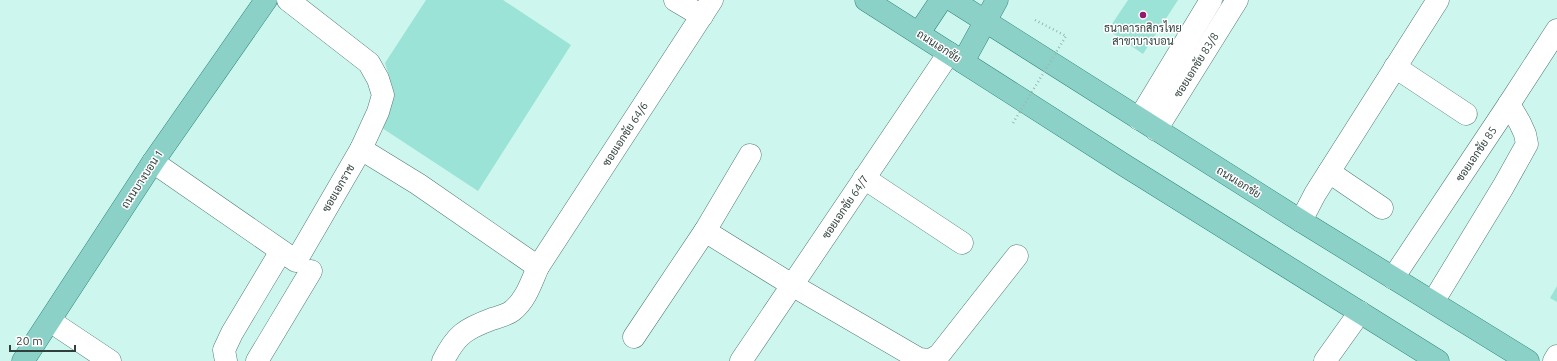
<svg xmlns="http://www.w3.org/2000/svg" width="1557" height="361" font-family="Ubuntu,Sarabun,sans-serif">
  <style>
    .building { fill: #9be3d6 }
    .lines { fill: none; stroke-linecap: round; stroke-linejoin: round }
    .minor-casing { stroke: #547b73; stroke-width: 23 }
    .major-casing { stroke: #388a7e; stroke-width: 23 }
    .path { stroke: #98bab3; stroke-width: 2.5; stroke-dasharray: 1 3; stroke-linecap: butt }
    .minor { stroke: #fff; stroke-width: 22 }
    .major { stroke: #8bd1c7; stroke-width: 22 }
    .path-bridge { stroke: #98bab3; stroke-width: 2.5; stroke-dasharray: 1 3; stroke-linecap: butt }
    .poi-dot { fill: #951871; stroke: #fff; stroke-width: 1.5 }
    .labels { text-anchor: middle; stroke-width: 3; stroke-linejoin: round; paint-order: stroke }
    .poi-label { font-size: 11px; fill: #30413d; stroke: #fff }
    .street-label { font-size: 11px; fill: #30413d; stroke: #fff }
  </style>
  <rect width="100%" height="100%" fill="#ccf6ee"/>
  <g class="building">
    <path d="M426,0H503L571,45L478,191L376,124L394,92L385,63Z"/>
    <path d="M1128,0H1178L1143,54L1108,30Z"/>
    <path d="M1557,286V302L1550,298Z"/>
  </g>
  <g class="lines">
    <defs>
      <g id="minor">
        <path d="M288,0L369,63L378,79L383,95L378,112L361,149"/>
        <path d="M675,0L702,16"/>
        <path d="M1395,67L1466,114"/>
        <path d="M1139,119L1211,0"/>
        <path d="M1156,130L1237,0"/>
        <path d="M153,162L296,261L361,149L418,184L538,267"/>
        <path d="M1329,172L1382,208"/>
        <path d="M864,178L962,243"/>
        <path d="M1301,221L1315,194L1438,0"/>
        <path d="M705,231L750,155"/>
        <path d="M1393,278L1509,104L1557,30"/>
        <path d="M1433,302L1503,187L1527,144L1525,134L1520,123L1509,104"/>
        <path d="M50,321L110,361"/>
        <path d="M634,337L705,231L792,285L919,359L930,360L939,355L1017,256"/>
        <path d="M226,361L224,350L232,333L281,251"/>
        <path d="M257,361L311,271"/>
        <path d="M443,361C456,335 465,329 492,319C498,317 507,315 512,311C526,300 531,283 538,267L712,0"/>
        <path d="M741,361L949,53"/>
        <path d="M1325,361L1360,312"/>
        <path d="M1554,361L1557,356"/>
      </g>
      <g id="major">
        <path d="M866,0L1124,165L1438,361"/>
        <path d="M952,0L1301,221L1528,361"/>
        <path d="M919,33L941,0"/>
        <path d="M963,62L997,0"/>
        <path d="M23,361L153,162L266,0"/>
      </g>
    </defs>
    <use href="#minor" class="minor-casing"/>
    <use href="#major" class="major-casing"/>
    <path class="path" d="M1035,20L1066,36"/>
    <use href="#minor" class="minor"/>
    <use href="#major" class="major"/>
    <path class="path-bridge" d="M1013,123L1066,36"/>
  </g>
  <circle class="poi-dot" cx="1143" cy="15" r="4"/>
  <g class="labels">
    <g class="poi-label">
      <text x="1143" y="32">ธนาคารกสิกรไทย<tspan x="1143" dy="13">สาขาบางบอน</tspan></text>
    </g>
    <g class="street-label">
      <text transform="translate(939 46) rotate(33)" y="4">ถนนเอกชัย</text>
      <text transform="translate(1196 65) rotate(-58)" y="4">ซอยเอกชัย 83/8</text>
      <text transform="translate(625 134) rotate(-57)" y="4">ซอยเอกชัย 64/6</text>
      <text transform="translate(1476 154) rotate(-56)" y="4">ซอยเอกชัย 85</text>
      <text transform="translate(142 179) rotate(-57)" y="4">ถนนบางบอน 1</text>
      <text transform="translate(1239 182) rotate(32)" y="4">ถนนเอกชัย</text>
      <text transform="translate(338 188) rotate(-60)" y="4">ซอยเอกราช</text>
      <text transform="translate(845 207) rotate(-56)" y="4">ซอยเอกชัย 64/7</text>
    </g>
  </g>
  <path d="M10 345v6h65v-6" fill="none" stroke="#30413d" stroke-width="2"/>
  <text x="16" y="345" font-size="12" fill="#30413d" stroke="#ffffff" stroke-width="3" paint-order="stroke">20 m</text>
</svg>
